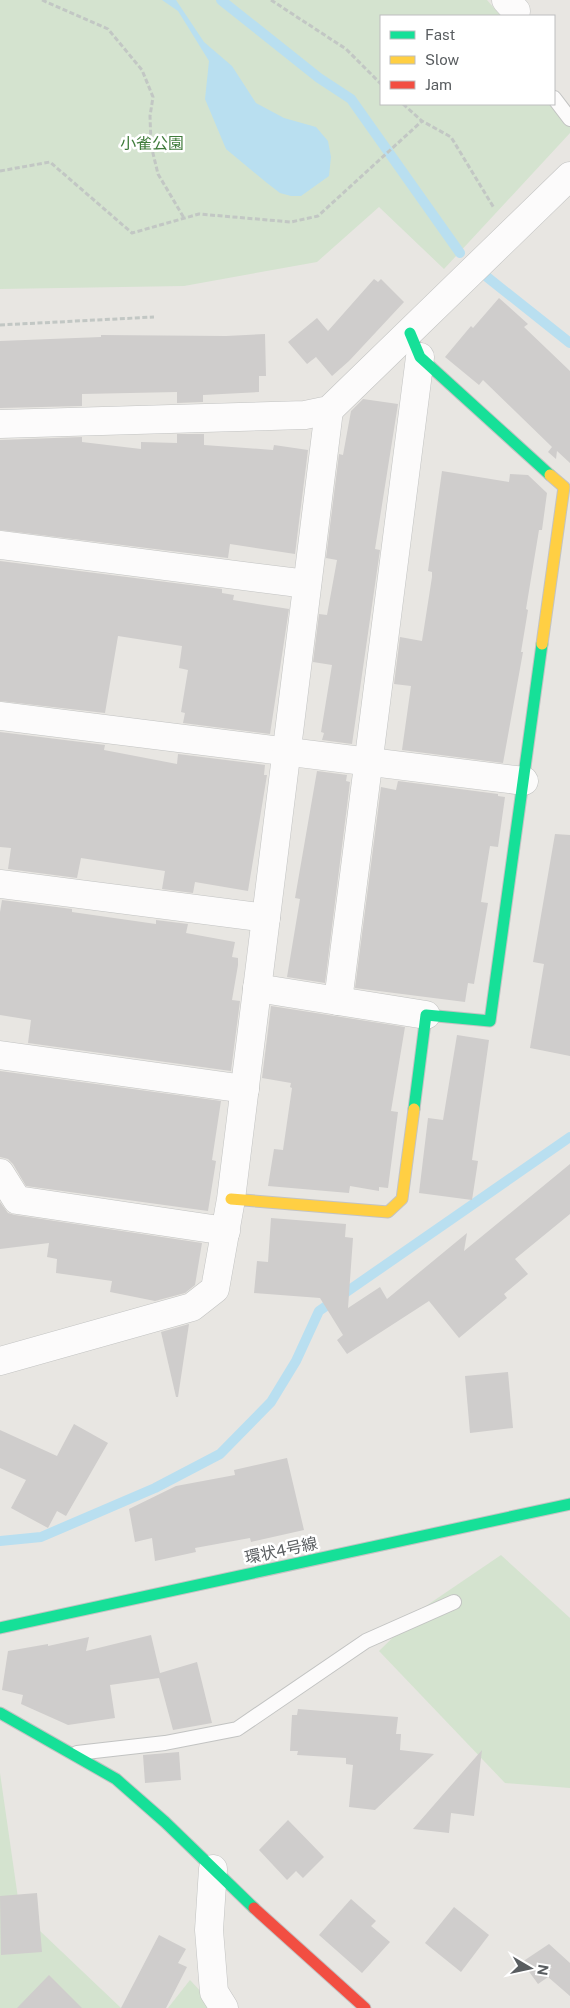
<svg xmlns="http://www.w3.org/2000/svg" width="570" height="2008" font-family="'Public Sans','Noto Sans JP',sans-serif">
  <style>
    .green { fill: #d4e3cf }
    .water { fill: #b9dff0 }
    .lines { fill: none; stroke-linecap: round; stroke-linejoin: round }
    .stream { stroke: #b9dff0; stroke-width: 10 }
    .building { fill: #cfcdcc }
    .lane-casing { stroke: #c2c3c2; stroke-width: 16 }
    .street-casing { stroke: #c2c3c2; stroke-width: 29 }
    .fast-casing { stroke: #c3c3c3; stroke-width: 13 }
    .slow-casing { stroke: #c3c3c3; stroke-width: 13 }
    .jam-casing { stroke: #c3c3c3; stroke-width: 13 }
    .path { stroke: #c2c7c4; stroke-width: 3; stroke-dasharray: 5 2.5; stroke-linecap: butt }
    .lane { stroke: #fcfbfb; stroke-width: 14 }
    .street { stroke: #fcfbfb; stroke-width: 28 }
    .fast { stroke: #16e098; stroke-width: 11 }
    .slow { stroke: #ffcf43; stroke-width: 11 }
    .jam { stroke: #f24e42; stroke-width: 11 }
    .labels { text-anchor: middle; stroke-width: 5; stroke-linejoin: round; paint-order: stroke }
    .park-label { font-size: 16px; fill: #407c3c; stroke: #fff }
    .street-label { font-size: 16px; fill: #595d60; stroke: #fff }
  </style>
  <rect width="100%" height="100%" fill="#e8e6e2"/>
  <g class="green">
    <path d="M0,0H487L501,16H381V104H554L570,125V133L444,269L379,207L317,262L184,286L0,289Z"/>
    <path d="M501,1555L570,1618V1788L505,1783L379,1651L423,1608Z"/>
    <path d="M0,1773L20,1912L121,2008H0Z"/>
    <path d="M190,1980L216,2008H168Z"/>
  </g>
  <path class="water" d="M162,0H176L204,42L232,66L256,103L284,118L316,127L328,141L331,157L329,176L301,196H291L280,193L267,183L226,149L205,99L209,61L178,11Z"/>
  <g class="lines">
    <g class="stream">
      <path d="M221,0L319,78L351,99L460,253"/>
      <path d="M487,277L570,343"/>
      <path d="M0,1541L41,1537L155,1488L220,1454L271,1402L296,1361L319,1311L570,1137"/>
    </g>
  </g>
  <g class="building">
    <path d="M374,279L378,282L381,279L404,302L349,361L332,376L316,357L307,364L288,342L317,318L328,331Z"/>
    <path d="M499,298L528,324L524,327L570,371V463L557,451L556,459L548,452L552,447L483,380L479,385L445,357L471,326L473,328Z"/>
    <path d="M265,334L266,376H259V392L203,395V402L177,403V392L82,394V406L0,408V341L101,337V335L226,336Z"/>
    <path d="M363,399L398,404L375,549L380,550L352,744L322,740L324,733L321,732L332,665L313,662L319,614L327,615L337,560L326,558L339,454L343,455L351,411Z"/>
    <path d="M177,434H204V445L273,450L274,445L308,450L295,554L230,544L228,558L0,530V440L82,437V442L141,449V442L177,443Z"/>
    <path d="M442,471L509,482L510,474L528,475L547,493L542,530H539L526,609L528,610L521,652H523L503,763L402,750L411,686L394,684L400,637L422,641L432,577V572L428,571Z"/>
    <path d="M0,561L222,589V593L234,595L233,600L289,609L270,734L183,723L185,713L181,712L188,670L179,668L182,646L118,636L105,713L0,701Z"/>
    <path d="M0,732L105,745L104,750L177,764L178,754L265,765L264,775H267L248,891L195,882L193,893L162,889L165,871L81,858L77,878L8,869L11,848L0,847Z"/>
    <path d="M317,771L347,775L346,781L350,782L325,983L287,977L300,899L295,898Z"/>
    <path d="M398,781L498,794V796L505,797L498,847L490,846L481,902L488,903L474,984L468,983L465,1002L355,988L381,787L396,790Z"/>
    <path d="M555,834L570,835V1056L530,1048L544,964L533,962Z"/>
    <path d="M2,900L72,909V912L156,924V920L188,924L186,933L235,942L232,957L238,958V965L232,1000L240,1001L231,1071L28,1043L31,1020L0,1015V912Z"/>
    <path d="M271,1006L405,1027L391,1111L398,1112L388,1188L379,1187V1191L350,1186L349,1193L268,1186L274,1149L283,1150L292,1088L290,1087L291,1083L262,1078Z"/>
    <path d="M457,1035L489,1040L472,1160L478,1161L472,1200L419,1193L428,1118L443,1120Z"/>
    <path d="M0,1071L221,1101L212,1160L216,1161L208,1211L26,1186L13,1164L8,1159L0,1157Z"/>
    <path d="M570,1164V1214L515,1259L528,1274L504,1294L507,1298L459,1338L429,1301L347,1354L337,1340L343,1335L320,1298L254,1293L257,1261L268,1262L271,1218L346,1224L345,1237L353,1238L348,1308L380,1287L387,1299L467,1233L464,1251Z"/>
    <path d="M0,1202L8,1213L15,1215L202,1243L195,1285L185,1293L155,1301L110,1292L112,1281L56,1273L57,1259L47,1257L49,1243L0,1249Z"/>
    <path d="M189,1324L178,1397H176L161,1332Z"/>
    <path d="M508,1372L513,1428L470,1433L465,1376Z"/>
    <path d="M74,1424L108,1443L66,1516L57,1511L48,1528L11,1508L26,1480L0,1468V1430L57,1456Z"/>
    <path d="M287,1458L304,1530L251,1542L250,1538L195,1548L196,1552L155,1561L152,1538L135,1542L129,1509L176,1486L235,1475L234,1470Z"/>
    <path d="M151,1635L160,1673L197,1662L212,1723L173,1730L159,1678L110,1685L115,1718L68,1725L21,1704L23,1695L2,1690L8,1651L48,1644V1646L89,1637L86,1651Z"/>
    <path d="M298,1709L398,1717L396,1734H401L400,1750L434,1754L375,1810L349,1807L353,1765L346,1764V1758L297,1755L298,1751H290L292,1715H297Z"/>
    <path d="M482,1750L474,1816L451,1813L449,1833L413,1829Z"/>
    <path d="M179,1752L181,1780L145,1783L143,1755Z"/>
    <path d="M288,1820L324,1857L303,1878L296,1871L287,1880L259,1850Z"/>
    <path d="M37,1893L42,1952L1,1955L0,1896Z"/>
    <path d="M351,1899L376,1921L371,1926L390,1942L362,1973L319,1935Z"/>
    <path d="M454,1907L489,1935L461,1972L425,1943Z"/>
    <path d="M159,1935L186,1949L178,1963L187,1967L166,2008H121Z"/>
    <path d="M549,1944L570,1963V1996L548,1977L538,1984L522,1962Z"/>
    <path d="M49,1975L82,2008H17Z"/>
  </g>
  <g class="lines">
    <defs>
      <g id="lane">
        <path d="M554,98L570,119"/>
        <path d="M77,1753L165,1743L237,1729L366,1641L454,1602"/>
      </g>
      <g id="street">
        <path d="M506,0L516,11"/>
        <path d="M0,424L305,415L329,410L570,176"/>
        <path d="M0,545L307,584"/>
        <path d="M0,716L524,781"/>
        <path d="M0,884L266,918"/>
        <path d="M257,988L426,1015"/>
        <path d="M338,1001L420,357"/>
        <path d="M0,1055L245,1089"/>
        <path d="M0,1173L17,1200L226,1231"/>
        <path d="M0,1361L192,1307L215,1289L231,1199L329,410"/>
        <path d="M213,1869L209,1930L214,1992L224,2008"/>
      </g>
      <g id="fast">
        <path d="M410,333L420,357L550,475"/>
        <path d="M414,1109L426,1015L490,1021L542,644"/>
        <path d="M0,1628L570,1504"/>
        <path d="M0,1713L116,1779L165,1822L254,1908"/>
      </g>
      <g id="slow">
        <path d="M542,644L564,487L550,475"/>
        <path d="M231,1199L388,1212L402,1199L414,1109"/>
      </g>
      <path id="jam" d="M254,1908L365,2008"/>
    </defs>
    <use href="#lane" class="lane-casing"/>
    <use href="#street" class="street-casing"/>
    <use href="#fast" class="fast-casing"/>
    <use href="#slow" class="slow-casing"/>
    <use href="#jam" class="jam-casing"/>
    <g class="path">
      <path d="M42,0L108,29L142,70L153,97L150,116L151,145L158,174L184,218"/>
      <path d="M271,0L346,49L381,84"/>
      <path d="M403,104L422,121L451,137L494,208"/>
      <path d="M0,171L50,162L132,233L199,214L291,222L318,216L422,121"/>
      <path d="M0,325L154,317"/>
    </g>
    <use href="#lane" class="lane"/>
    <use href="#street" class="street"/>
    <use href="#fast" class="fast"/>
    <use href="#slow" class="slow"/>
    <use href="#jam" class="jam"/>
  </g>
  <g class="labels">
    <g class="park-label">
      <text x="152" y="149">小雀公園</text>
    </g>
    <g class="street-label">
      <text transform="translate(281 1550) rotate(-12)" y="6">環状4号線</text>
    </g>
  </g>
  <rect x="380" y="15" width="175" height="90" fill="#ffffff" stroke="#bdbebf"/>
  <rect x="390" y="31" width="25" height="8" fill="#16e098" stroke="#bdbebf"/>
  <text x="425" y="40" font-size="15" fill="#595d60">Fast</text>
  <rect x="390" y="56" width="25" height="8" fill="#ffcf43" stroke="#bdbebf"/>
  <text x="425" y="65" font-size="15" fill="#595d60">Slow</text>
  <rect x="390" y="81" width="25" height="8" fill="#f24e42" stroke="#bdbebf"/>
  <text x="425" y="90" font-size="15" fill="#595d60">Jam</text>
  <g transform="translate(530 1968) rotate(99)" stroke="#ffffff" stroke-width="4" paint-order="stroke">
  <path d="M0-4L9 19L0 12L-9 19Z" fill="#595d60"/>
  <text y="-8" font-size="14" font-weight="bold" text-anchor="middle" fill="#595d60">N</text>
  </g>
</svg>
